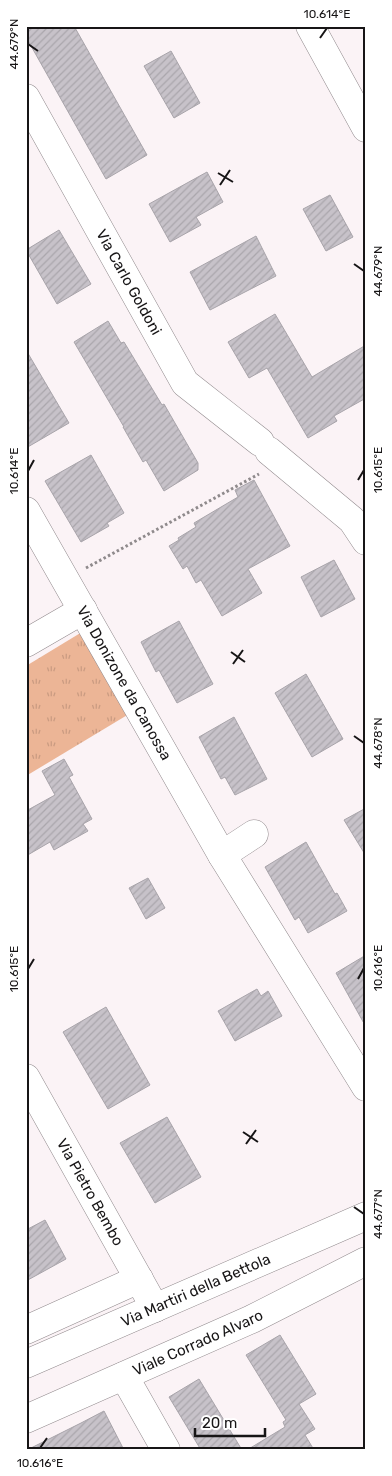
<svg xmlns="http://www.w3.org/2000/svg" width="392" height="1476" font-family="Rubik,sans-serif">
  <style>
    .park { fill: url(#park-tufts) }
    .building { fill: url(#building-hatch); stroke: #a8a4aa }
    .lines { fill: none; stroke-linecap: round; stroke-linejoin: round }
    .minor-casing { stroke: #918a8d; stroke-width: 29 }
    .major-casing { stroke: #918a8d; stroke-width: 29 }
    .path { stroke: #8f8a8c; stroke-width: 3; stroke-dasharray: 2.5 2.5; stroke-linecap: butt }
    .minor { stroke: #fff; stroke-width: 28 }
    .major { stroke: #fff; stroke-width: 28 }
    .ticks { fill: none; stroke: #171516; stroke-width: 2 }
    .labels { text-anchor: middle; stroke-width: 4; stroke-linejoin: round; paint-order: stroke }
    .street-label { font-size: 15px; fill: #171516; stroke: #fff }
    .neatline { fill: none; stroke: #171516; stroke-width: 2 }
    .ticks-label { font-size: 12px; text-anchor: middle; fill: #171516 }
  </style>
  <defs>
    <pattern id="park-tufts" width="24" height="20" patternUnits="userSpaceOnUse" patternTransform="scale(1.25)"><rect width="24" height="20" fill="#ecb596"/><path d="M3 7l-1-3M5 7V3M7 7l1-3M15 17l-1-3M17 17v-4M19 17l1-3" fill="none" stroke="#ca9b81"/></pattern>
    <pattern id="building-hatch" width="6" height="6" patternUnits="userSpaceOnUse" patternTransform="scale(1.25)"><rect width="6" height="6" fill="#c7c2c9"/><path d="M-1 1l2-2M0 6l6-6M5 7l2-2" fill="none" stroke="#aaa6ac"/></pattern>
  </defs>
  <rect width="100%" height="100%" fill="#fbf3f6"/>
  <path class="park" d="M82,632L129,714L26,776V666Z"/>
  <g class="building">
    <path d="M26,26H74L147,155L106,179L26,37Z"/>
    <path d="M171,51L200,103L174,118L144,66Z"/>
    <path d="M207,172L223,202L196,217L201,225L170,242L149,204Z"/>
    <path d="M330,195L353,237L326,251L303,209Z"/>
    <path d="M59,230L91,284L57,304L26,250Z"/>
    <path d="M256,236L276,276L210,310L190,272Z"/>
    <path d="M275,314L312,377L366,345V398L334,416L337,421L308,438L267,368L249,378L228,342Z"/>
    <path d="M108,321L121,343L124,342L162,405L164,404L198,463V470L164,491L146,460L143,462L123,427H124L74,342Z"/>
    <path d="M26,350L69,423L26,448Z"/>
    <path d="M91,455L124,513L107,523L109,526L81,542L45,481Z"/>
    <path d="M254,480L290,546L248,569L262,593L222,616L201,580L196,583L187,566L183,569L169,546L179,540L178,538L196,527L194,523L238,497L235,490Z"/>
    <path d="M334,560L355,599L321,617L301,577Z"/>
    <path d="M179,621L213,684L177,703L159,670L156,672L141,642Z"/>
    <path d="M306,674L343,739L312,757L275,693Z"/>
    <path d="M234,717L267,779L235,795L225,777L221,779L199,737Z"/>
    <path d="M64,759L73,775L69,777L92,819L83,824L88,831L54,850L50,842L26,856V811L55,795L42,771Z"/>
    <path d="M366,808V856L344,820Z"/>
    <path d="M306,842L335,894L337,893L347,911L308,933L299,917L295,920L265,867Z"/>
    <path d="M148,878L165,908L146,919L129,888Z"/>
    <path d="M366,955V1027L336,973Z"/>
    <path d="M257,989L261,996L268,991L282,1016L235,1041L218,1011Z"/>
    <path d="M106,1007L150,1085L108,1109L63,1032Z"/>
    <path d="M167,1117L201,1177L155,1203L120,1143Z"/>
    <path d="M45,1220L66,1259L26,1281V1230Z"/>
    <path d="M280,1335L316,1394L299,1404L315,1429L305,1435L314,1450H247L285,1427L283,1422L286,1420L246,1355Z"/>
    <path d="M199,1379L242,1450H201L169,1397Z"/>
    <path d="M104,1411L124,1450H27L81,1423Z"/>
  </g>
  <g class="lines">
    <defs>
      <g id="minor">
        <path d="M310,26L366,128"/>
        <path id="s1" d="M26,98L185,383L260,442"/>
        <path d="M269,451L352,520L366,541"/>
        <path id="s2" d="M26,511L222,855L366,1087"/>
        <path d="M26,643L83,610"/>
        <path d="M222,855L254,834"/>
        <path id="s3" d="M26,1078L155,1308"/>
        <path d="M26,1330L139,1279"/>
        <path d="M124,1376L166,1450"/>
        <path id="s4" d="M26,1419L252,1319L366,1261"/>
      </g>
      <g id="major">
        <path id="s5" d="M26,1364L366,1216"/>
      </g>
    </defs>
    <use href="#minor" class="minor-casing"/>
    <use href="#major" class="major-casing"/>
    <path class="path" d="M86,568L259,474"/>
    <use href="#minor" class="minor"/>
    <use href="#major" class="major"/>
  </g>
  <path class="ticks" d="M320,38L327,28M28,44L38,51M218,173L233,182M220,185L230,170M354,264L364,271M28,471L34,460M358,480L364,470M231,652L245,662M233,664L243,650M354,736L364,743M28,969L34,959M358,979L364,968M243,1132L258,1142M246,1144L256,1130M354,1207L364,1214M40,1448L47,1438"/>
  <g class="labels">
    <g class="street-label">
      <text dy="5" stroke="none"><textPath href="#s1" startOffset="211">Via Carlo Goldoni</textPath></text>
      <text dy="5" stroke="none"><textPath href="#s2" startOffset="198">Via Donizone da Canossa</textPath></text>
      <text dy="5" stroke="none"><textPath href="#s3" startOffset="131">Via Pietro Bembo</textPath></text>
      <text dy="5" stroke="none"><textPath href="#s5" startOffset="185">Via Martiri della Bettola</textPath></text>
      <text dy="5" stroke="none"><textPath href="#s4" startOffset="188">Viale Corrado Alvaro</textPath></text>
    </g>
  </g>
  <rect width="392" height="1476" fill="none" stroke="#ffffff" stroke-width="55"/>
  <path d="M195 1428v8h70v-8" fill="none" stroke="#171516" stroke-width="2.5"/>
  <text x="202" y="1428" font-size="15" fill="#171516" stroke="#ffffff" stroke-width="4" paint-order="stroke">20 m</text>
  <rect x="28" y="28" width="336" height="1420" class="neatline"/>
  <g class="ticks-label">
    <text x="327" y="18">10.614°E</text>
    <text transform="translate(14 44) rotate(-90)" y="4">44.679°N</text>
    <text transform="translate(378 271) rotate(-90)" y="4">44.679°N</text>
    <text transform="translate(378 470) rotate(-90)" y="4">10.615°E</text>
    <text transform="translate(14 471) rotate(-90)" y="4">10.614°E</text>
    <text transform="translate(378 743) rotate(-90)" y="4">44.678°N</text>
    <text transform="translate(378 968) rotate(-90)" y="4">10.616°E</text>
    <text transform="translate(14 969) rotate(-90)" y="4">10.615°E</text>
    <text transform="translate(378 1214) rotate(-90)" y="4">44.677°N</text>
    <text x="40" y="1467">10.616°E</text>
  </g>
</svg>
